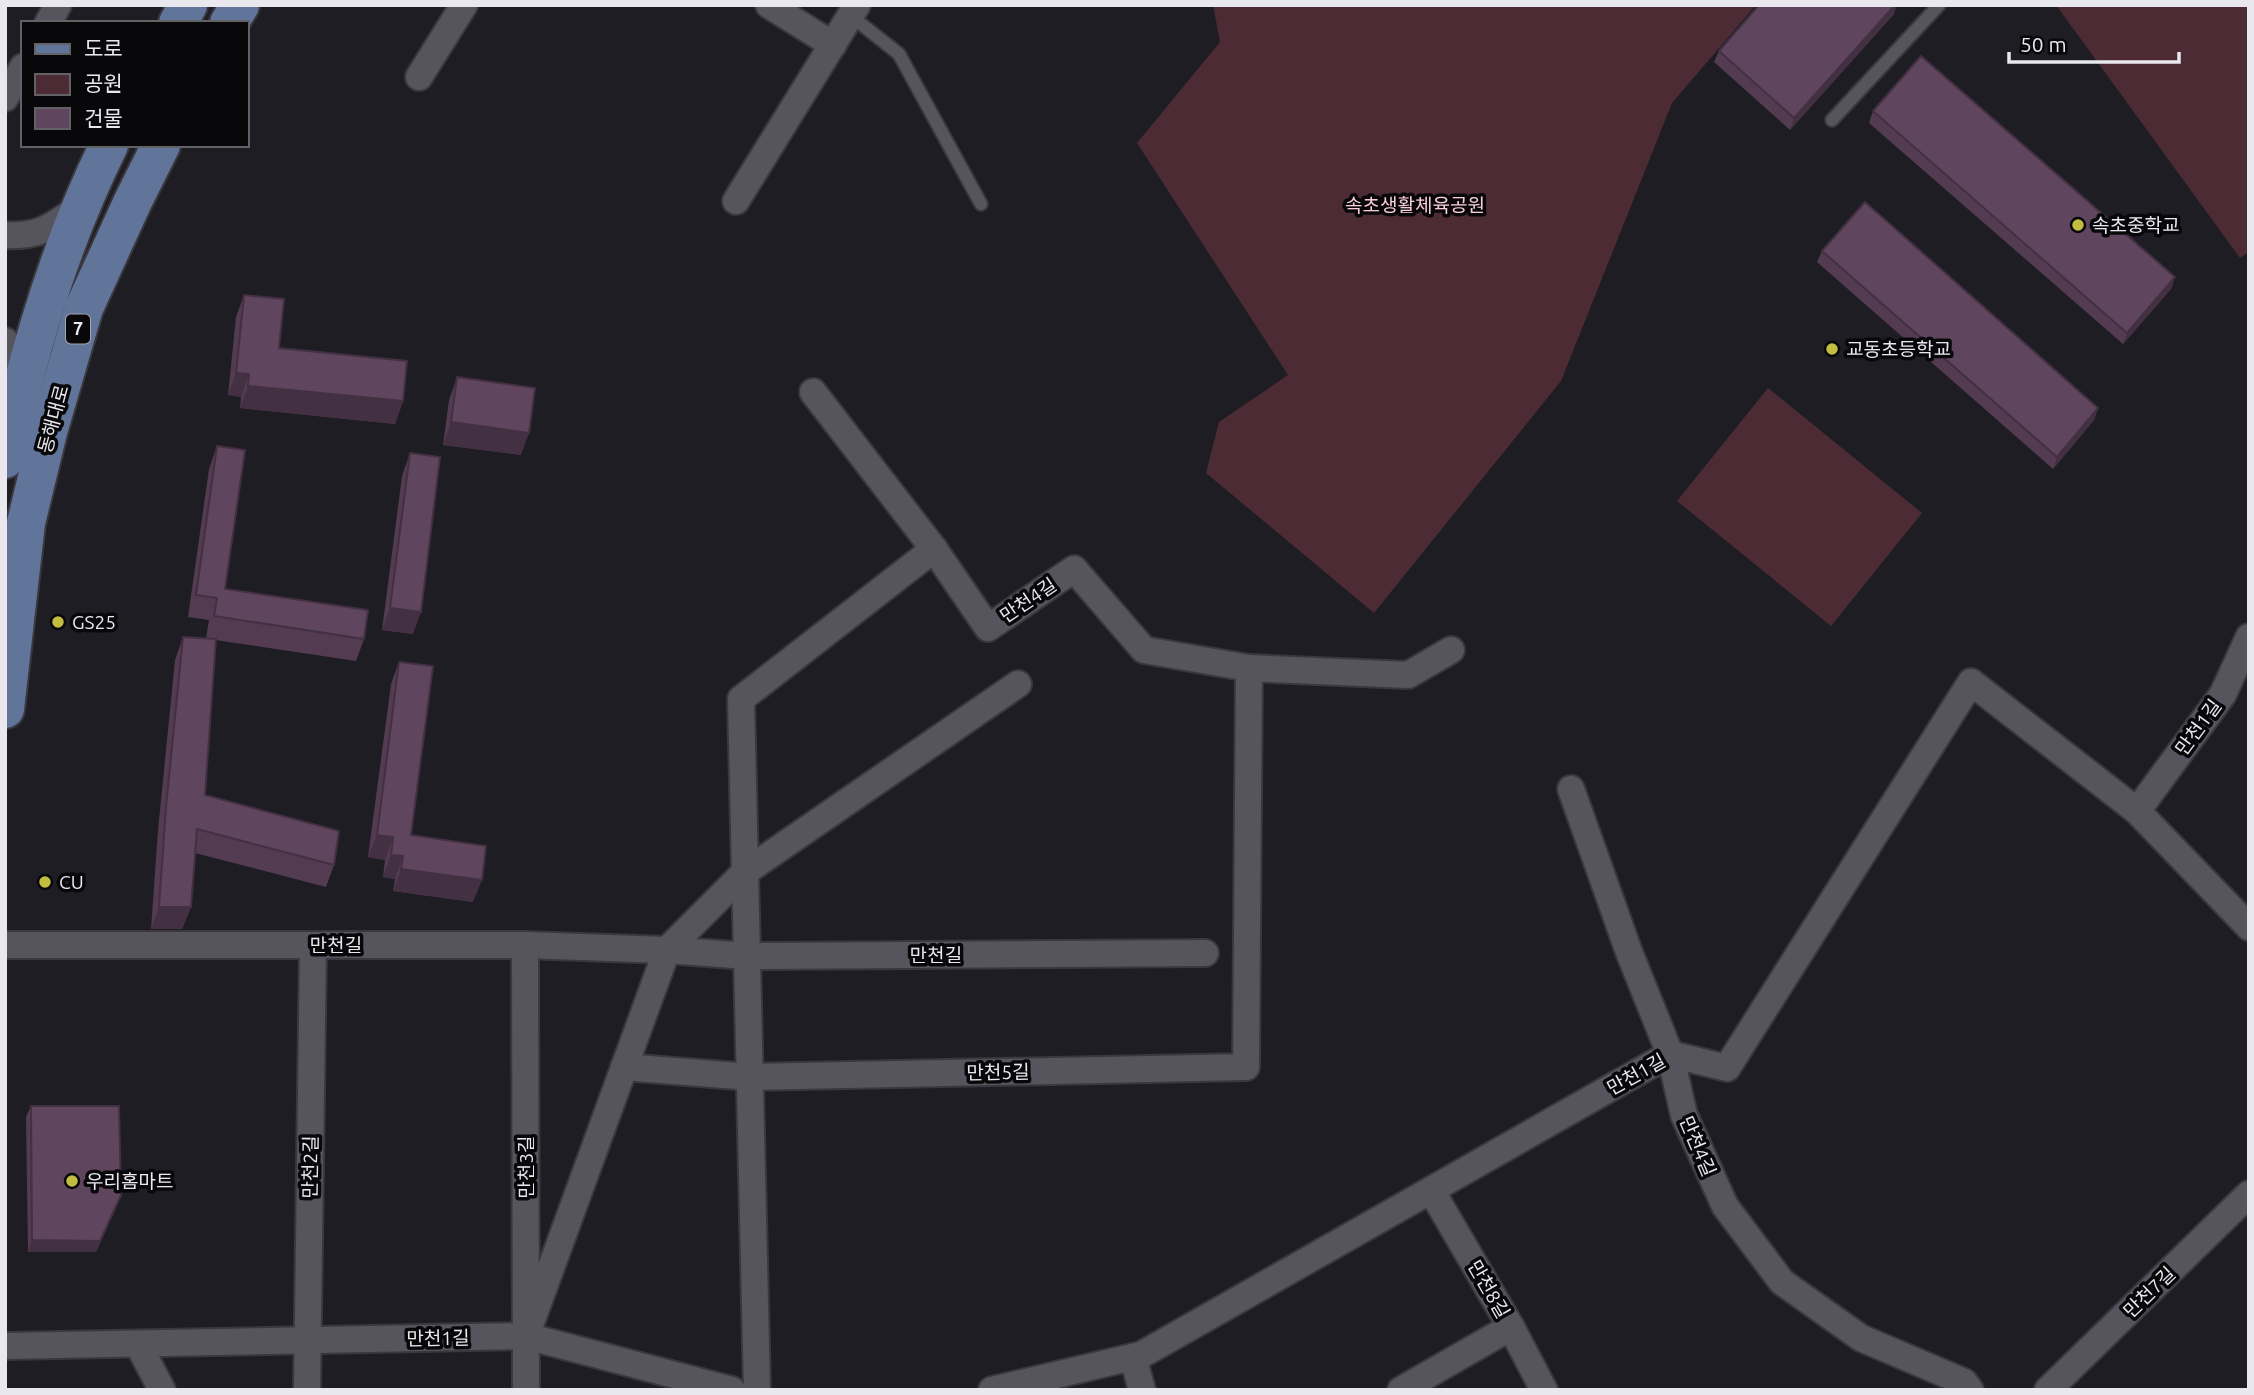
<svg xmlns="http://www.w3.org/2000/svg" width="2254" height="1395" font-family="Ubuntu,'Noto Sans KR',sans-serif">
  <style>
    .green { fill: #4d2b34 }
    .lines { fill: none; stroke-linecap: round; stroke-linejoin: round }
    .lane-casing { stroke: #3a383e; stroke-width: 16 }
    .street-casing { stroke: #3a383e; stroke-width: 30 }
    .primary-casing { stroke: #3a383e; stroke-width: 42 }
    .lane { stroke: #56545d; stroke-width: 12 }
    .street { stroke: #56545d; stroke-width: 26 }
    .primary { stroke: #617499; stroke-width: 38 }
    .wall { fill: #533b51 }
    .shaded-wall { fill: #433042 }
    .building { fill: #60455e; stroke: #433042; stroke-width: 2 }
    .poi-dot { fill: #c2bd3f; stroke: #08080b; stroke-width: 2.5 }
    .labels { text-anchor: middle; stroke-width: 7; stroke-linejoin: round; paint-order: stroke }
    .shield { fill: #08080b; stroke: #a6a5aa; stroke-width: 2 }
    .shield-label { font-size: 18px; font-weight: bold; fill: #e9e8ee }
    .park-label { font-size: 19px; fill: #f9cdd6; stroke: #08080b }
    .poi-label { font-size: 19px; fill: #e9e8ee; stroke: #08080b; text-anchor: start }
    .street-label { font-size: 19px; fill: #e9e8ee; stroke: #08080b }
  </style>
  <rect width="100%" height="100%" fill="#1e1d24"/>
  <g class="green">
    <path d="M1213,5H1756L1672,103L1561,381L1374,613L1206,473L1219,422L1288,375L1137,143L1220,42Z"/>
    <path d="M2056,5H2249V252L2240,258Z"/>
    <path d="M1768,388L1922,513L1831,626L1677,501Z"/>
  </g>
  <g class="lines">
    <defs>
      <g id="lane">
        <path d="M851,16L899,54L981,204"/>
        <path d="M1832,120L1939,5"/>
      </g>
      <g id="street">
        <path d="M769,5L833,45"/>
        <path d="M48,23L58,5"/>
        <path d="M419,77L464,5"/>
        <path d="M5,98L23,67"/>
        <path d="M736,201L857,5"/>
        <path d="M5,235C42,237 54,225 82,205"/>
        <path d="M5,341L17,394"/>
        <path d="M813,392L934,549L988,628L1074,569L1144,650L1249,668L1408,675L1451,650"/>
        <path d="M1571,789L1629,952L1670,1054L1684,1115L1725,1206L1782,1282L1861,1338L1964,1382L1970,1390"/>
        <path d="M2137,811L2223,694L2249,637"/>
        <path d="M5,945H525L667,950L747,956L1205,953"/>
        <path d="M525,945L526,1390"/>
        <path d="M624,1067L750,1077L1246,1067L1249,668"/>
        <path d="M1431,1190L1511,1327L1544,1390"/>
        <path d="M526,1336L667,950L745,872L1018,684"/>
        <path d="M138,1344L162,1390"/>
        <path d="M5,1346L526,1336L732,1390"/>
        <path d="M1133,1357L1142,1390"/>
        <path d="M307,1390L313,945"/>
        <path d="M757,1390L741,699L934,549"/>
        <path d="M992,1390L1141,1355L1670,1054L1727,1068L1971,682L2137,811L2249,927"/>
        <path d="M1401,1390L1511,1327"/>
        <path d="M2048,1390L2249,1194"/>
      </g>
      <g id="primary">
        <path d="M178,23L188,5"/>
        <path d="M229,23L240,5"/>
        <path d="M5,459C28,352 60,244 109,145"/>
        <path d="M5,709L26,523L48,432L84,308L133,201L161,145"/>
      </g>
    </defs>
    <use href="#lane" class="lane-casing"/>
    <use href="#street" class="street-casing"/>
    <use href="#primary" class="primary-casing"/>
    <use href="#lane" class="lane"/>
    <use href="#street" class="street"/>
    <use href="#primary" class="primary"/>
  </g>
  <g class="wall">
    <path d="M1894,14L1790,130L1714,62L1719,51Z"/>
    <path d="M1873,111L2175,277L2171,289L2123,344L1869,123Z"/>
    <path d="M1822,251L2098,408L2094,420L2053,469L1817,262Z"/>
    <path d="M244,295L279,348L403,401L395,424L240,408L241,397L228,395L236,317Z"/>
    <path d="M457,377L521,455L443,445L449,400Z"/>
    <path d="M217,446L225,589L364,639L356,661L215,640L205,795L334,865L326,887L195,853L191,907L182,929H151L158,830L175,660L183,637L206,638L209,620L188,617L209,469Z"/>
    <path d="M410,453L413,634L382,630L402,476Z"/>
    <path d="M399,662L411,835L473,902L393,891L395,879L383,877L385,860L368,857L391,684Z"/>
    <path d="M31,1106L117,1206L96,1252H28L26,1117Z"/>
  </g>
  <g class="shaded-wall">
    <path d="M1895,5H1897L1894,14L1790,130L1794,118Z"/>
    <path d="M2175,277L2171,289L2123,344L2127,333Z"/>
    <path d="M236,373L249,374L241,397L228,395Z"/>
    <path d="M248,386L403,401L395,424L240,408Z"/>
    <path d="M2098,408L2094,420L2053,469L2057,457Z"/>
    <path d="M451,422L529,433L521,455L443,445Z"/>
    <path d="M390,608L421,612L413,634L382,630Z"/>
    <path d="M377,835L393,837L385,860L368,857Z"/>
    <path d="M391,855L403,856L395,879L383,877Z"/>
    <path d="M401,869L482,880L473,902L393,891Z"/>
    <path d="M159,907H191L182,929H151Z"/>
    <path d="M121,1195L96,1252H28L32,1240Z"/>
  </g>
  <g class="building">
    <path d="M1759,5H1895L1794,118L1719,51Z"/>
    <path d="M1921,56L2175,277L2127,333L1873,111Z"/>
    <path d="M1865,202L2098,408L2057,457L1822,251Z"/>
    <path d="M244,295L284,299L279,348L407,361L403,401L248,386L249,374L236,373Z"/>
    <path d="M457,377L535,388L529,433L451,422Z"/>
    <path d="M217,446L245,450L225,589L368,610L364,639L214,616L217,598L196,595Z"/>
    <path d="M410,453L440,457L421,612L390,608Z"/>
    <path d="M183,637L216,639L205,795L339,831L334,865L197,829L191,907H159L166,807Z"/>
    <path d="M399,662L433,666L411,835L486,846L482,880L401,869L403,856L391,855L393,837L377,835Z"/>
    <path d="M31,1106H119L121,1195L100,1241L32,1240Z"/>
  </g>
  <g class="poi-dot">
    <circle cx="2078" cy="225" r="7"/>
    <circle cx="1832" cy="349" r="7"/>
    <circle cx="58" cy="622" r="7"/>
    <circle cx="45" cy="882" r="7"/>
    <circle cx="72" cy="1181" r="7"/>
  </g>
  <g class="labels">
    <rect class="shield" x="66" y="314.5" width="24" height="29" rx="5"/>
    <g class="shield-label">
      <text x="78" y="335">7</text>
    </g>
    <g class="park-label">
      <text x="1415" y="212">속초생활체육공원</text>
    </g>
    <g class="poi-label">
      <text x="2092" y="232">속초중학교</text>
      <text x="1846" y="356">교동초등학교</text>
      <text x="72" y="629">GS25</text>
      <text x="59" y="889">CU</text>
      <text x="86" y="1188">우리홈마트</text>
    </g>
    <g class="street-label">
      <text transform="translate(53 419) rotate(-75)" y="7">동해대로</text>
      <text transform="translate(1028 600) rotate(-34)" y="7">만천4길</text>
      <text transform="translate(2198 727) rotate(-54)" y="7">만천1길</text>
      <text x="336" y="952">만천길</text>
      <text x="936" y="962">만천길</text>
      <text transform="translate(998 1072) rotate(-1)" y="7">만천5길</text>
      <text transform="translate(1636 1074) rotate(-29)" y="7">만천1길</text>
      <text transform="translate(1698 1146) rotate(67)" y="7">만천4길</text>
      <text transform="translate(310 1167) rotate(-89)" y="7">만천2길</text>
      <text transform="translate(526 1167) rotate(-90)" y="7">만천3길</text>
      <text transform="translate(1489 1289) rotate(60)" y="7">만천8길</text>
      <text transform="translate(2149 1292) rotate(-44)" y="7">만천7길</text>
      <text transform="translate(438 1338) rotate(-1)" y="7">만천1길</text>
    </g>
  </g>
  <rect width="2254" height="1395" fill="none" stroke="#e9e8ee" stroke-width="14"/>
  <rect x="21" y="21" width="228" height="126" fill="#08080b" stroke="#626266" stroke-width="2"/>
  <rect x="35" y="44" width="35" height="10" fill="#617499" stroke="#626266" stroke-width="2"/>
  <text x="84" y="56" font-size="21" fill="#e9e8ee">도로</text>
  <rect x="35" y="74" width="35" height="21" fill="#4d2b34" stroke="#626266" stroke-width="2"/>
  <text x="84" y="91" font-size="21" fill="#e9e8ee">공원</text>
  <rect x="35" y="108" width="35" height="21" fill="#60455e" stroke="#626266" stroke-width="2"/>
  <text x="84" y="126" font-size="21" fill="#e9e8ee">건물</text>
  <path d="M2009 52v10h170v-10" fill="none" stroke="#e9e8ee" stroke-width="3.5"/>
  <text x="2020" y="52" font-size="21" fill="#e9e8ee" stroke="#08080b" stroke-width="5" paint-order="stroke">50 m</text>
</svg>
